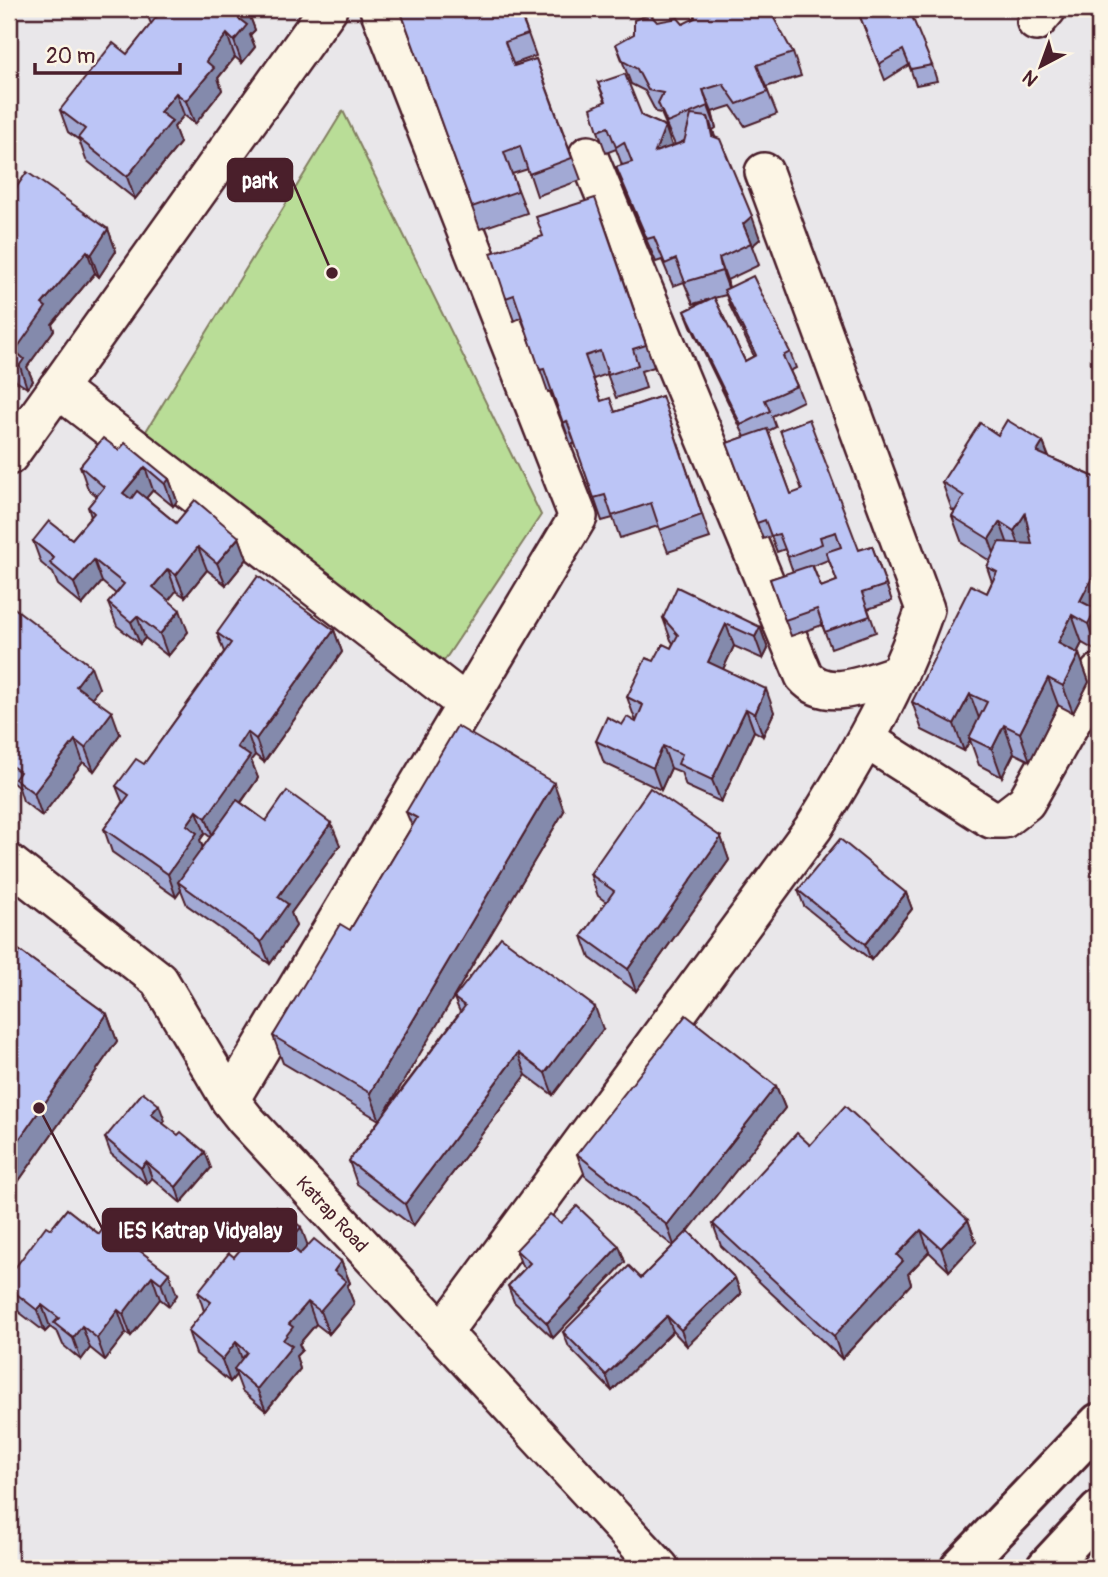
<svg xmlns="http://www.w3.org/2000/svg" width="1108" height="1577" font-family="Pangolin,sans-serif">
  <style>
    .green { fill: #b9dd97; stroke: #827e61; stroke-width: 2 }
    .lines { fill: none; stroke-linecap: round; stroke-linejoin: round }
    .street-casing { stroke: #4a1f2b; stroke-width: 42 }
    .secondary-casing { stroke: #4a1f2b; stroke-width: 44 }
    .street { stroke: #fcf5e5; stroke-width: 37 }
    .secondary { stroke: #fcf5e5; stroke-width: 38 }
    .wall { fill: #a2a9d4; stroke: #4a1f2b; stroke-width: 2; fill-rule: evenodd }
    .shaded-wall { fill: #848aac; stroke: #4a1f2b; stroke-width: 2 }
    .building { fill: #bcc5f6; stroke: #4a1f2b; stroke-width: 2 }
    .labels { text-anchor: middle; stroke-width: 5; stroke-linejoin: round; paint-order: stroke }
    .street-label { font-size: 19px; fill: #4a1f2b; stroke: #fcf5e5 }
    .leader { fill: none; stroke: #4a1f2b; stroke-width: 2.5 }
    .callout-dot { fill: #4a1f2b; stroke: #fcf5e5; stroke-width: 2.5 }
    .callout { fill: #4a1f2b; stroke: #4a1f2b; stroke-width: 2.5 }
    .callout-label { font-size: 21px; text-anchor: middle; font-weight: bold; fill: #fff }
  </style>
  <rect width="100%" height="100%" fill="#e9e7ea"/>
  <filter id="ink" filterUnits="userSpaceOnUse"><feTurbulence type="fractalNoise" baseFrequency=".0143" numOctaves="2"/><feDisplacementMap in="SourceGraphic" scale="14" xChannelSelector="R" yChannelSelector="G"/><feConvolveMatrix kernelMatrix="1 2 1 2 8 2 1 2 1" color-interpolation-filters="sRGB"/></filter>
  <g filter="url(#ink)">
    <path class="green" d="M343,111L541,515L444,661L143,436Z"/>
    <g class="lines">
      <defs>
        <g id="street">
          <path d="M1036,22L1047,9"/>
          <path d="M588,155L804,676C828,704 869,682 899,674"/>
          <path d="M57,388L466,704"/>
          <path d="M9,456L328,9"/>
          <path d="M867,740L991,819H1004L1026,802L1099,673"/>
          <path id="s1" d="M9,863L159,980L230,1100L245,1119L660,1568"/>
          <path d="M230,1100L578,517L379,9"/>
          <path d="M443,1332L814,827C857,757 898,687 925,609L764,172"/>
        </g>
        <g id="secondary">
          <path d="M960,1568L1099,1423"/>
          <path d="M1046,1568L1099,1511"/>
        </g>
      </defs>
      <use href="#street" class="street-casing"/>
      <use href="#secondary" class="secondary-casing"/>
      <use href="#street" class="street"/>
      <use href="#secondary" class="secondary"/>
    </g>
    <g class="wall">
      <path d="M145,9H253L249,14L255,30L250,35L255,47L242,63L235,57L218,78L222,90L195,124L184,115L174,127L180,143L135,199L86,160L79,140L68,132L60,110L127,54L151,24Z"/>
      <path d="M400,9H519L536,56L513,64L514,66L536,59L581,180L537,196L528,169L512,174L527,213L480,229Z"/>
      <path d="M857,9L932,65L937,81L916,85L909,65L885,80Z"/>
      <path d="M745,13L793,53L801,76L766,87L777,114L745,126L731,106L712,112L716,128L713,130L715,138L760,239L752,246L759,265L727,280L729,288L790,352L796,368L790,371L797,386L803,401L772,416L776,427L768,431L791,494L859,550L872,546L892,601L868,609L876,632L831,648L822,625L791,636L770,579L793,572L785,549L777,552L771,536L763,539L727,443L745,437L691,326L685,311L707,300L693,304L684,282L673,286L662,260L656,262L624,189L616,167L622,165L616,149L606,153L598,131L605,101L598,83L642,116L665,126L672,146L684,142V141L675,145L661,113L656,112L645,91L631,84L616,44L657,22L683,24ZM726,295L730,306L754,356L745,361L714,298ZM826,553L837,581L821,587L813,566L828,560Z"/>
      <path d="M9,198L108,229L116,251L99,277L95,273L52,324L54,330L27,367L33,381L27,388L16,381L9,391Z"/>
      <path d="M603,220L654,367L641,371L646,388L616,398L607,374L593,379L601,401L615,412L662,396L710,538L668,552L658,526L620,538L613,518L602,521L575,443L571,445L552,391L548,392L522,317L514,321L506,298Z"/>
      <path d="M1043,442L1049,457L1099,479V611L1097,615L1098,652L1082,643L1077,653L1079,654L1089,682L1073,713L1058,705L1030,761L1014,753L1002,777L979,765L970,740L964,751L922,730L912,702L987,593L992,582L987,567L990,561L962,543L952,516L955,511L952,510L942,482Z"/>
      <path d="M119,450L169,479L177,501L173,506L153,490L146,498L176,523L239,537L247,559L226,585L207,570L185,597L176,591L168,600L188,632L168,656L145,638L140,644L117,626L108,603L116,594L102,582L82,605L58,585L53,573L41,563L33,541L72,539L91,517L88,507L97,496L88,489L80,466Z"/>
      <path d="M9,604L99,688L92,697L120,734L94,771L83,762L42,816L23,801L19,788L13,783L9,773Z"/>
      <path d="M663,618L760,627L768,649L763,659L734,646L723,669L774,712L763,736L754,731L721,802L686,786L681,772L671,768L661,790L604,763L596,741L622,725L636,722V720L635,719L627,697L654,661L671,648L673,643L671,640Z"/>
      <path d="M334,630L342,652L264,762L255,755L251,760L258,778L241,803L266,821L340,845L291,913L296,926L270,964L187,905L181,890L176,897L112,852L104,829L123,803L116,786L144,764L224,652L217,633ZM205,833L210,837L203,848L200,840Z"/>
      <path d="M564,811L384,1113L460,1012L454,998L603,1029L553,1095L526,1075L413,1226L357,1184L349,1161L379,1120L283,1063L273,1036L350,930L412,826L406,812Z"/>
      <path d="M721,837L729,860L636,991L590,958L582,936L606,902L598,896L590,874Z"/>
      <path d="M798,890L906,893L912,909L871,960L804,906Z"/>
      <path d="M9,943L107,1014L117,1041L18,1182L9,1175Z"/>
      <path d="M776,1086L785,1108L688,1231L735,1278L741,1294L687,1346L673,1331L612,1391L569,1347L563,1332L641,1278L673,1246L585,1176L577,1154Z"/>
      <path d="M165,1121L162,1123L211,1168L181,1203L152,1178L147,1184L111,1154L105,1138Z"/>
      <path d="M810,1145L968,1220L976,1242L949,1271L929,1252L908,1274L911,1284L842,1359L721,1246L713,1224Z"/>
      <path d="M67,1209L177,1295L169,1306L160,1299L131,1336L126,1333L105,1360L90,1348L81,1360L63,1345L58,1333L50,1327L45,1332L11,1306L9,1300V1276L51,1229Z"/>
      <path d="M308,1246L341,1261L350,1283L347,1286L354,1304L329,1334L316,1324L299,1344L302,1350L296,1356L300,1369L266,1411L242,1391L236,1375L230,1382L196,1354L188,1331L204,1311L198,1292L234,1257Z"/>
      <path d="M619,1246L625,1262L553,1338L514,1302L508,1286L525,1268L522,1266L516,1250Z"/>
    </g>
    <g class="shaded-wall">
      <path d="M239,9H253L249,14L255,30L250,35L255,47L242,63L234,41Z"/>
      <path d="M227,34L235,57L218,78L222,90L195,124L186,101L206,61Z"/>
      <path d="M703,90L712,112L716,128L708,106Z"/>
      <path d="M176,93L184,115L174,127L180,143L135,199L127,177L160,112Z"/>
      <path d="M708,117L716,140L712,136Z"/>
      <path d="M665,126L673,149L655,152Z"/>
      <path d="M752,216L760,239L752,246L743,224Z"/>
      <path d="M108,229L116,251L99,277L91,255Z"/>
      <path d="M87,251L95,273L52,324L54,330L27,367L33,381L27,388L15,351L42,304Z"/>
      <path d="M719,258L727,280L730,293L722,271Z"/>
      <path d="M9,361L16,381L9,391Z"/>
      <path d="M1043,442L1053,470L1037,452Z"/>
      <path d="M145,467L153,490L132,515L123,493Z"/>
      <path d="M169,479L177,501L173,506L165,484Z"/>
      <path d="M1025,514L1035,541L1024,558L1014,531Z"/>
      <path d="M1000,522L1010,550L999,567L989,539Z"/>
      <path d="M239,537L247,559L226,585L217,563Z"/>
      <path d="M198,547L207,570L185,597L176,575Z"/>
      <path d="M94,560L102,582L82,605L74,583Z"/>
      <path d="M168,569L176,591L161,610L153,587Z"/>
      <path d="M1092,578L1099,598V611L1097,615L1099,619L1098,652L1080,601Z"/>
      <path d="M180,610L188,632L168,656L160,634Z"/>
      <path d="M1072,615L1082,643L1068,671L1058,643Z"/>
      <path d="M137,616L145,638L140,644L131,622Z"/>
      <path d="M726,624L734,646L716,684L708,662Z"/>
      <path d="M760,627L768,649L763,659L755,637Z"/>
      <path d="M334,630L342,652L264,762L256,739Z"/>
      <path d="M1079,654L1089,682L1073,713L1063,686Z"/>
      <path d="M91,666L99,688L84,708L76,686Z"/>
      <path d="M1048,678L1058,705L1030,761L1020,733Z"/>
      <path d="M766,689L774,712L763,736L755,714Z"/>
      <path d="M970,694L980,721L969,738L970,740L964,751L954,724Z"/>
      <path d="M746,709L754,731L721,802L712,780Z"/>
      <path d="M112,712L120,734L94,771L85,748Z"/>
      <path d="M1004,725L1014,753L1002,777L992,749Z"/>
      <path d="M247,732L255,755L251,760L258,778L214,840L206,818L237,747Z"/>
      <path d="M75,740L83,762L42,816L34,793Z"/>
      <path d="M663,746L671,768L661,790L653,768Z"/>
      <path d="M554,783L564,811L380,1121L370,1093Z"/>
      <path d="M197,811L205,833L200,840L205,855L178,882L181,890L176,897L168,874L187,825Z"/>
      <path d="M331,823L340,845L291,913L296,926L270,964L261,942L278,897Z"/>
      <path d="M721,837L729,860L636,991L628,969Z"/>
      <path d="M906,893L912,909L871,960L865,944Z"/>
      <path d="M595,1007L603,1029L553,1095L545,1073Z"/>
      <path d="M107,1014L117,1041L18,1182L9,1154Z"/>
      <path d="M518,1053L526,1075L413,1226L405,1204Z"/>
      <path d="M776,1086L785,1108L675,1248L667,1225Z"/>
      <path d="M159,1105L165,1121L157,1130L151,1114Z"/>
      <path d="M205,1152L211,1168L181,1203L176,1187Z"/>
      <path d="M146,1162L152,1178L147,1184L141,1168Z"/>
      <path d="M968,1220L976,1242L949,1271L941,1248Z"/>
      <path d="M301,1227L309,1249L296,1266L288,1243Z"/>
      <path d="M921,1230L929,1252L908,1274L911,1284L842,1359L834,1336L897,1255Z"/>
      <path d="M619,1246L625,1262L553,1338L547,1323Z"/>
      <path d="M341,1261L350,1283L347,1286L354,1304L329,1334L320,1311L334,1271Z"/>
      <path d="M169,1273L177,1295L169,1306L161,1283Z"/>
      <path d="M152,1276L160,1299L131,1336L123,1314Z"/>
      <path d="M735,1278L741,1294L687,1346L681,1330Z"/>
      <path d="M308,1302L316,1324L299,1344L302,1350L296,1356L300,1369L266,1411L257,1389L283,1340L289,1324Z"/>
      <path d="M42,1305L50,1327L45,1332L37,1310Z"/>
      <path d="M118,1310L126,1333L105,1360L97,1338Z"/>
      <path d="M667,1316L673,1331L612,1391L606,1375Z"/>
      <path d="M82,1326L90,1348L81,1360L73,1338Z"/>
      <path d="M236,1342L244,1365L234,1369L236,1375L230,1382L222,1360Z"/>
    </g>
    <g class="building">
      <path d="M150,9H246L238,18L247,25L234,41L227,34L206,61L214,68L186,101L176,93L160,112L172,121L127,177L78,138L85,129L60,110L113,43L127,54L158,15Z"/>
      <path d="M400,9H518L528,34L505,42L514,66L536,59L572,158L529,174L520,146L504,152L518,191L472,207Z"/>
      <path d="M694,9H743L745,13L756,9H769L793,53L757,65L768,92L737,104L723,84L703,90L708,106L667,123L658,103L663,93L648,90L637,69L623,61L616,44L634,34V20L650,14L657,22L678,18L683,24L695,18Z"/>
      <path d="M857,9H909L932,65L911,69L903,50L879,64Z"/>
      <path d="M625,74L642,116L665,126L655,152L684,142L691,115L708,117L712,136L720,139L752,216L743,224L751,243L719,258L722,271L685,282L676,259L665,264L654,237L647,239L616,167L632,162L624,142L616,147L608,127L598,131L591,108L606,101L598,83Z"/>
      <path d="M27,172L108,229L91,255L87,251L42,304L46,307L15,351L24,359L19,366L9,359V224L12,220L9,218V198Z"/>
      <path d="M595,198L646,345L633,349L638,365L608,375L600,351L585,356L601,401L610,398L615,412L662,396L702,515L660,530L651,503L612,516L605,495L594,498L567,421L563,423L544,369L540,370L514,295L506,298L491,253L543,236L536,217Z"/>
      <path d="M753,276L790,352L783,356L797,386L765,400L770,411L741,425L685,311L714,297L745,361L756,355L724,290Z"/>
      <path d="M809,419L859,550L872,546L886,585L862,593L870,616L825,632L817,609L785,620L770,579L812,565L821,587L837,581L826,552L841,547L836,532L820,537L822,544L788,557L779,534L771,536L765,520L757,523L727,443L767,429L791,494L802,490L780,430Z"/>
      <path d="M1007,420L1043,442L1037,452L1099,479V516L1098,518H1099V582L1092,578L1080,601L1096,609L1088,624L1072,615L1058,643L1079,654L1063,686L1048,678L1020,733L1004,725L992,749L969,738L987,702L970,694L954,724L912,702L971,585L987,593L997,572L987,567L999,542L1032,544L1025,514L1014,531L1000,522L989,539L952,516L964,496L942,482L980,423L998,435Z"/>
      <path d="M103,438L119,450L125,443L169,479L165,484L145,467L123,493L131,499L137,491L176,523L195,500L239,537L217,563L198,547L176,575L168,569L153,587L180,610L160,634L137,616L131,622L108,603L124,584L94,560L74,583L50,563L54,558L33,541L49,521L72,539L94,513L88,507L104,487L80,466Z"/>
      <path d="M258,576L334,630L256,739L247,732L237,747L250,756L206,818L197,811L187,825L197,833L168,874L104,829L129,795L116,786L136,759L144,764L231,643L217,633Z"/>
      <path d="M677,587L760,627L755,637L726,624L708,662L766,689L755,714L746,709L712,780L678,764L682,754L663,746L653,768L596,741L607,717L622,725L627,717L636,722L643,705L627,697L646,658L654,661L663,644L671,648L678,635L663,618Z"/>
      <path d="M9,604L91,666L76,686L112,712L85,748L75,740L34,793L15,779L20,772L9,764V755L10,753L9,752Z"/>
      <path d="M457,726L554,783L370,1093L273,1036L340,924L350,930L417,818L406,812Z"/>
      <path d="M650,788L721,837L628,969L582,936L614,891L590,874Z"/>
      <path d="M287,791L331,823L278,897L288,904L261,942L178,882L237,800L266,821Z"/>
      <path d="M840,839L906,893L865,944L798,890Z"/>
      <path d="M501,937L595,1007L545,1073L518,1053L405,1204L349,1161L465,1006L454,998Z"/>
      <path d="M9,943L107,1014L9,1154Z"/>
      <path d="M686,1015L776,1086L667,1225L577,1154Z"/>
      <path d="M143,1092L159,1105L151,1114L178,1135L181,1132L205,1152L176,1187L146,1162L141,1168L105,1138Z"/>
      <path d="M845,1106L968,1220L941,1248L921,1230L897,1255L903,1261L834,1336L713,1224L797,1133L810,1145Z"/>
      <path d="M577,1206L619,1246L547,1323L508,1286L530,1263L516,1250L550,1214L561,1223Z"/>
      <path d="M276,1207L301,1227L288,1243L300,1254L314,1239L341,1261L334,1271L346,1281L320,1311L308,1302L289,1324L293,1327L283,1340L292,1346L257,1389L234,1369L247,1352L236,1342L222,1360L188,1331L211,1302L198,1292L229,1253L234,1257Z"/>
      <path d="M67,1209L99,1234L106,1225L169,1273L161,1283L152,1276L123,1314L118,1310L97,1338L82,1326L73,1338L54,1323L59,1318L42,1305L37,1310L9,1288V1276L46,1226L51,1229Z"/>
      <path d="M688,1231L735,1278L681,1330L667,1316L606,1375L563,1332L629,1266L641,1278Z"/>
    </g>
  </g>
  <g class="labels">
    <g class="street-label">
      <text dy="7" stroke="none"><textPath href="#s1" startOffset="483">Katrap Road</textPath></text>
    </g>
  </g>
  <path class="leader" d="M332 273L292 180M39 1108L103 1230"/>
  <g class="callout-dot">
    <circle cx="332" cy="273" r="7"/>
    <circle cx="39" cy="1108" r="7"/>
  </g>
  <g class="callout">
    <rect x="228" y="159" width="64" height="42" rx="7"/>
    <rect x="103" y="1209" width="193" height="42" rx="7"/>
  </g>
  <g class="callout-label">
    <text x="260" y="188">park</text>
    <text x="200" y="1238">IES Katrap Vidyalay</text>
  </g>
  <rect width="1108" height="1577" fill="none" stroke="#fcf5e5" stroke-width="35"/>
  <rect x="18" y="18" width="1073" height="1542" fill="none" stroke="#4a1f2b" stroke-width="2.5" filter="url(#ink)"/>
  <g transform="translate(1041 66) rotate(221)" stroke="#fcf5e5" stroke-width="5" paint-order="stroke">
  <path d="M0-5L12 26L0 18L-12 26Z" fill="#4a1f2b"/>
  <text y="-10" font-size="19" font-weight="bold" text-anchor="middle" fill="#4a1f2b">N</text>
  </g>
  <path d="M35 63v10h145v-10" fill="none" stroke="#4a1f2b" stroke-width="3.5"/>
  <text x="46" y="63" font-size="21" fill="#4a1f2b" stroke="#fcf5e5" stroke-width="5" paint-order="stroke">20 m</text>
</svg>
